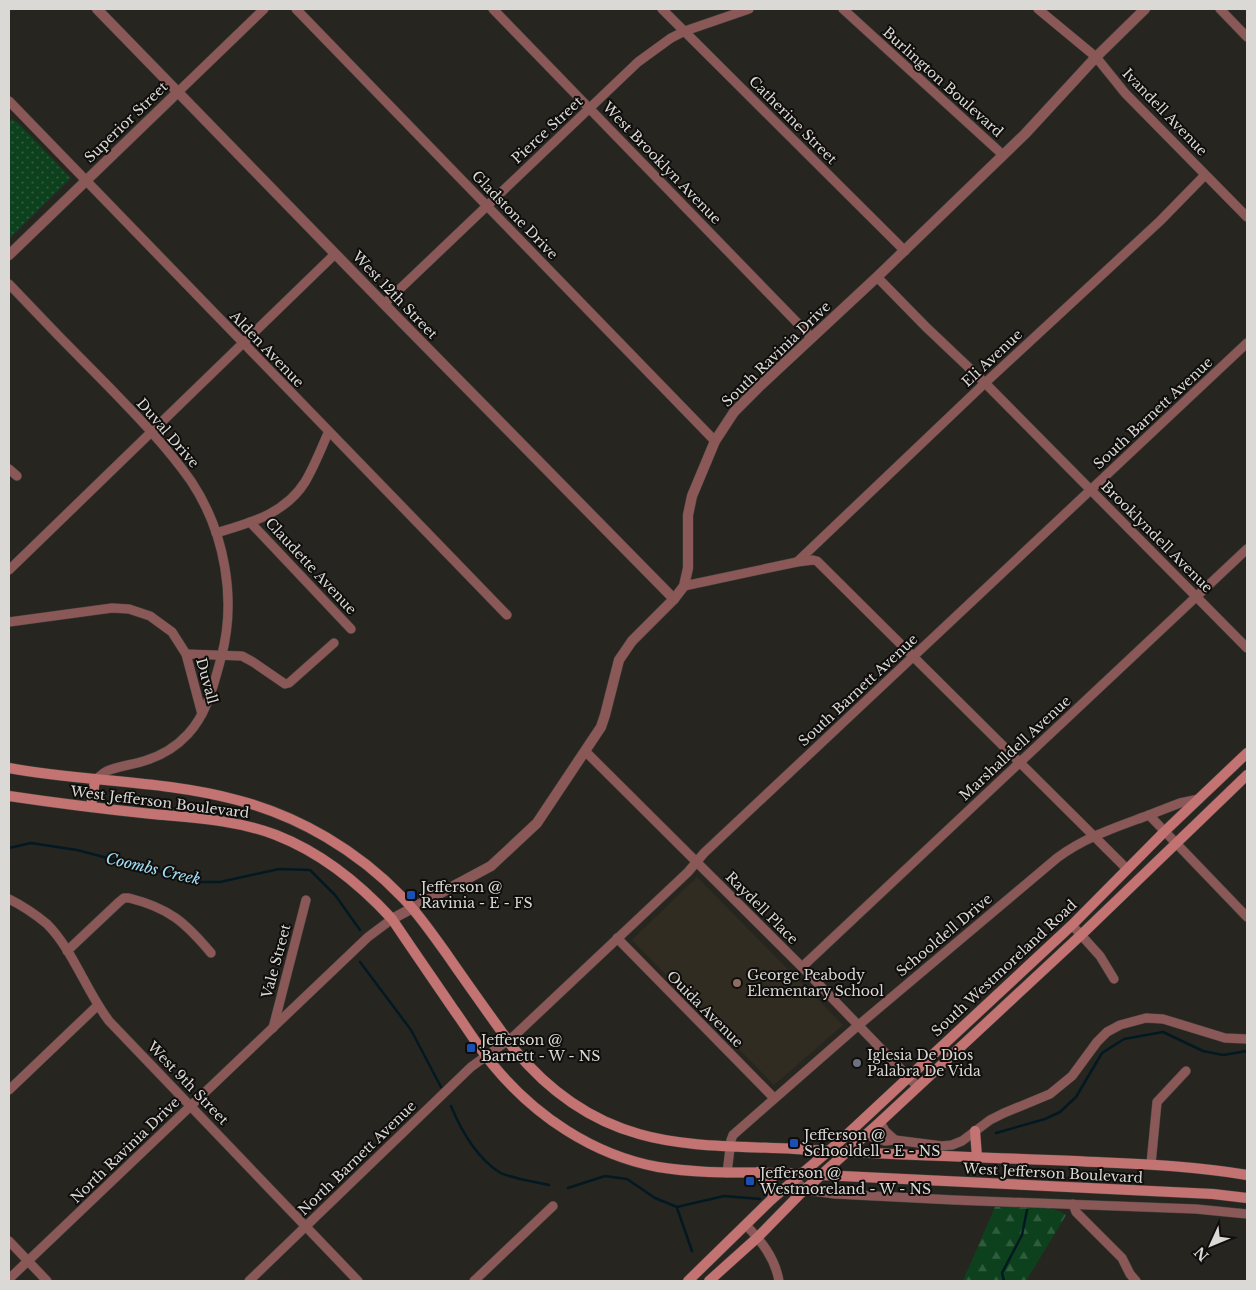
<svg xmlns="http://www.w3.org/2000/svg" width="1256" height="1290" font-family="'Libre Baskerville',serif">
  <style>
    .built { fill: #312c22 }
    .green { fill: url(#green-dots) }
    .forest { fill: url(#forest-firs) }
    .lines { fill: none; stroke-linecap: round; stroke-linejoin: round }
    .stream { stroke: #021922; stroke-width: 2.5 }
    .minor-casing { stroke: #44423d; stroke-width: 10 }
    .tertiary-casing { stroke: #44423d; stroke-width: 11 }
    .secondary-casing { stroke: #44423d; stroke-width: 11 }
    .minor { stroke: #895857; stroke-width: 9 }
    .tertiary { stroke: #895857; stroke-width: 10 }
    .secondary { stroke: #c27372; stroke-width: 10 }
    .transit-dot { fill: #1a4fb4; stroke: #0f0e0c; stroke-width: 2 }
    .education-dot { fill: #8d6e63; stroke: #0f0e0c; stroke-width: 2 }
    .worship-dot { fill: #6b7280; stroke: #0f0e0c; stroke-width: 2 }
    .labels { text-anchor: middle; stroke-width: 4; stroke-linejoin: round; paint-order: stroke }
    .street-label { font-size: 14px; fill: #dad9d5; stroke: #0f0e0c }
    .poi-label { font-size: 14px; fill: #dad9d5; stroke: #0f0e0c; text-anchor: start }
    .water-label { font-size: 15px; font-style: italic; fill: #a3e1f8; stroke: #0f0e0c }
  </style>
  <defs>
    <pattern id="green-dots" width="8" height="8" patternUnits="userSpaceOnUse" patternTransform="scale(1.25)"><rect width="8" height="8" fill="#0d411e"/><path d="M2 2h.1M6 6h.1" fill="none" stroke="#305c3e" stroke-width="1.8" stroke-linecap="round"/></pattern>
    <pattern id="forest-firs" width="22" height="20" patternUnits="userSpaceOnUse" patternTransform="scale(1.25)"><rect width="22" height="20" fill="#0d411e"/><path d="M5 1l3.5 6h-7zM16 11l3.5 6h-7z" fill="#305c3e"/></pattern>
  </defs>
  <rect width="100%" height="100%" fill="#272520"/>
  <path class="built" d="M697,877L843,1025L774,1085L632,940Z"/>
  <path class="green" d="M12,119L17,122L71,178L9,239V122Z"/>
  <path class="forest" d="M995,1207C1016,1207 1049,1203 1066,1215L1026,1281H963Z"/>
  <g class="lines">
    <g class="stream">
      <path d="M9,848L31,843L77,850L199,882H220L279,869L310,870L335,895L360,930"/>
      <path d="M360,962L411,1030L441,1087"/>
      <path d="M451,1106C461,1130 476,1157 499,1172C509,1178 537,1182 549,1185"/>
      <path d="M996,1133L1045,1119L1060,1112L1076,1097L1102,1053L1124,1039L1163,1032L1203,1051L1223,1055L1247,1051"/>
      <path d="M568,1188L605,1176L627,1179L655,1198L677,1207L724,1196L760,1199"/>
      <path d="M677,1208L692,1251"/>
      <path d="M1004,1281L1002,1273L1022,1235L1027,1210"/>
    </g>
    <defs>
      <g id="minor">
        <path d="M296,9L715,441"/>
        <path d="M493,9L812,338"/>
        <path d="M662,9L905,251"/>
        <path d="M843,9L1003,155"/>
        <path d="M1038,9L1096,57L1125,93L1247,217"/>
        <path d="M1220,9L1247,37"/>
        <path d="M178,92L264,9"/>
        <path d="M9,101L507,615"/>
        <path d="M877,277L926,327L985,383L1247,648"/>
        <path d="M9,284C42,319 75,353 109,387C138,417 167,447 191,481C225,532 237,600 221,658C214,684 207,714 188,734C176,747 161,756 144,761C132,765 118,766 107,771C103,773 99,777 95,780"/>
        <path d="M384,304L638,62L671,38L685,31L749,9"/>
        <path d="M9,469L17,476"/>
        <path d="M250,522L351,629"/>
        <path d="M216,533C250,523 285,514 305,482C314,467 321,449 328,433"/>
        <path d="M797,562L985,383L1160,221L1205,175"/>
        <path d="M9,570L335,254"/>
        <path d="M684,586L797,562L813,560L817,561L1127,869"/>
        <path d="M9,622L112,608L129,609L150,616L172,632L186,654L202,714"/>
        <path d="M186,654L242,656L253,662L285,684L289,683L334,643"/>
        <path d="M585,751L802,967L918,1087"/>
        <path d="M1149,815L1180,803L1199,799"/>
        <path d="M9,899C23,906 35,914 47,924C73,950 86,991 109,1021L358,1281"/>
        <path d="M1072,925L1100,956L1114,979"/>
        <path d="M617,938L774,1098"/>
        <path d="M67,951L119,902L124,898H129C169,908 185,922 211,953"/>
        <path d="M802,967L1247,549"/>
        <path d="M273,1028L306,900"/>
        <path d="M9,1090L97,1006"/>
        <path d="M880,1122L885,1131L895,1140"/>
        <path d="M866,1135L885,1141L895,1140L942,1146L952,1145L962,1141L990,1120L1004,1113L1050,1094L1072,1076L1097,1042L1107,1032L1120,1025L1146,1018L1163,1019L1225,1038L1247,1039"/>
        <path d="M1151,1164L1157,1102L1186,1071"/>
        <path d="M727,1173L731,1140L733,1135L854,1029L1057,858C1085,837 1117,827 1149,815L1247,917"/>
        <path d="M795,1180L805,1190L835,1194L954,1200L1196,1209L1247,1214"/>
        <path d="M1073,1204L1076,1212L1122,1258L1130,1274L1136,1281"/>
        <path d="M746,1225C762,1242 775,1258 779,1281"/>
        <path d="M9,1241L47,1281"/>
        <path d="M9,1279L368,937L392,919"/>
        <path d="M249,1281L471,1067L514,1036L688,872L704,853L1247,343"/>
        <path d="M474,1281L553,1206"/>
      </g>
      <g id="tertiary">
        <path d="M97,9L384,304L674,599"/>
        <path d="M9,255L178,92"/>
        <path d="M392,919L491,866L537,823L601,727L605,715L619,660L632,641L674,599L684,586L688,568V515L692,496L715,441L734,412L761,385L877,277L1025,134L1096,57L1145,9"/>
      </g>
      <g id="secondary">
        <path d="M9,768C84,782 163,780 237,800C299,816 358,851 402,897C419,914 432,934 446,953C468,985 491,1017 514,1049C547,1089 589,1120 639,1134C687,1148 745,1146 795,1149C888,1155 982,1157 1075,1161C1133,1164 1190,1165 1247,1175"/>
        <path d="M9,796C56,803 104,809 152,814C194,818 237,820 276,835C322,853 359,883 392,919C412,949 433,979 454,1010C467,1028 479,1048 493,1065C535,1116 593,1155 658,1167C711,1176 767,1170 821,1175L1213,1194L1247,1198"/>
        <path d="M91,807L95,780"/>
        <path d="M975,1131L977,1157"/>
        <path d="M758,1172L771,1181L775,1190L772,1199"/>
        <path d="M688,1281L772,1199L838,1143L1072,925L1165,831L1247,753"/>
        <path d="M709,1281L758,1237L800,1194L880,1122L1081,935L1247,775"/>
      </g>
    </defs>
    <use href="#minor" class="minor-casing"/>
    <use href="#tertiary" class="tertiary-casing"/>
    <use href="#secondary" class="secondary-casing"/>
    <use href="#minor" class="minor"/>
    <use href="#tertiary" class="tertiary"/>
    <use href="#secondary" class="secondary"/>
  </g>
  <g class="transit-dot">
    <rect x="406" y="890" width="10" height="10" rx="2.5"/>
    <rect x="466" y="1043" width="10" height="10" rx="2.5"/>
    <rect x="789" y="1138" width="10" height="10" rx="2.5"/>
    <rect x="745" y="1176" width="10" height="10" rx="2.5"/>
  </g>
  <circle class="education-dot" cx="737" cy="983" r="5"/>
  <circle class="worship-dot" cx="857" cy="1063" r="5"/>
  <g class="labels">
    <g class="street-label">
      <text transform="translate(943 82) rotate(42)" y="5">Burlington Boulevard</text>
      <text transform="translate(1165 112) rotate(46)" y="5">Ivandell Avenue</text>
      <text transform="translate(793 120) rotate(45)" y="5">Catherine Street</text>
      <text transform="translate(126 122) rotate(-44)" y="5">Superior Street</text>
      <text transform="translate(547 130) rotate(-43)" y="5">Pierce Street</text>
      <text transform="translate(662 163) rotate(46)" y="5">West Brooklyn Avenue</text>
      <text transform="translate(515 215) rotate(46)" y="5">Gladstone Drive</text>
      <text transform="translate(395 295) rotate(46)" y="5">West 12th Street</text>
      <text transform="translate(267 349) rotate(46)" y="5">Alden Avenue</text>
      <text transform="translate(776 354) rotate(-44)" y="5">South Ravinia Drive</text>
      <text transform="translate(992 358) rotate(-43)" y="5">Eli Avenue</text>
      <text transform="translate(1153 413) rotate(-43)" y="5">South Barnett Avenue</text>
      <text transform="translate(168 433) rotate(49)" y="5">Duval Drive</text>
      <text transform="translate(1157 537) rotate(45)" y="5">Brooklyndell Avenue</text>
      <text transform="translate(311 566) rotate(47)" y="5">Claudette Avenue</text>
      <text transform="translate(207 681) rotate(75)" y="5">Duvall</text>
      <text transform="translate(858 690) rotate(-43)" y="5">South Barnett Avenue</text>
      <text transform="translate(1015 748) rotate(-43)" y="5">Marshalldell Avenue</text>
      <text transform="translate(160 802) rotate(7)" y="5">West Jefferson Boulevard</text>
      <text transform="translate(762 908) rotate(45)" y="5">Raydell Place</text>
      <text transform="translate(944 935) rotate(-40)" y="5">Schooldell Drive</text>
      <text transform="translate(276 961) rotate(-75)" y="5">Vale Street</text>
      <text transform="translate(1004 968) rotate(-43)" y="5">South Westmoreland Road</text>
      <text transform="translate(705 1009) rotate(45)" y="5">Ouida Avenue</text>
      <text transform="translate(188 1083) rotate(46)" y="5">West 9th Street</text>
      <text transform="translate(125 1150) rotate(-44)" y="5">North Ravinia Drive</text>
      <text transform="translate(357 1158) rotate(-44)" y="5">North Barnett Avenue</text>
      <text transform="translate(1053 1173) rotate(3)" y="5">West Jefferson Boulevard</text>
    </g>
    <g class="poi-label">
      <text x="421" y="892">Jefferson @<tspan x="421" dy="16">Ravinia - E - FS</tspan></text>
      <text x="747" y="980">George Peabody<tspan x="747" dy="16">Elementary School</tspan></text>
      <text x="481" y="1045">Jefferson @<tspan x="481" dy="16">Barnett - W - NS</tspan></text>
      <text x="867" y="1060">Iglesia De Dios<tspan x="867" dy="16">Palabra De Vida</tspan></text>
      <text x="804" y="1140">Jefferson @<tspan x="804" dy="16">Schooldell - E - NS</tspan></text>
      <text x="760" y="1178">Jefferson @<tspan x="760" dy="16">Westmoreland - W - NS</tspan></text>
    </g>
    <g class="water-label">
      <text transform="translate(153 869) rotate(13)" y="5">Coombs Creek</text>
    </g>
  </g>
  <rect width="1256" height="1290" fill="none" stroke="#dad9d5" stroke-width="20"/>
  <g transform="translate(1211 1245) rotate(226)" stroke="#0f0e0c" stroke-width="4" paint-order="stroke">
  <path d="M0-4L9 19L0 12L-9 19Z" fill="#dad9d5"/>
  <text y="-8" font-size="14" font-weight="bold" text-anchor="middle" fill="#dad9d5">N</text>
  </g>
</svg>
